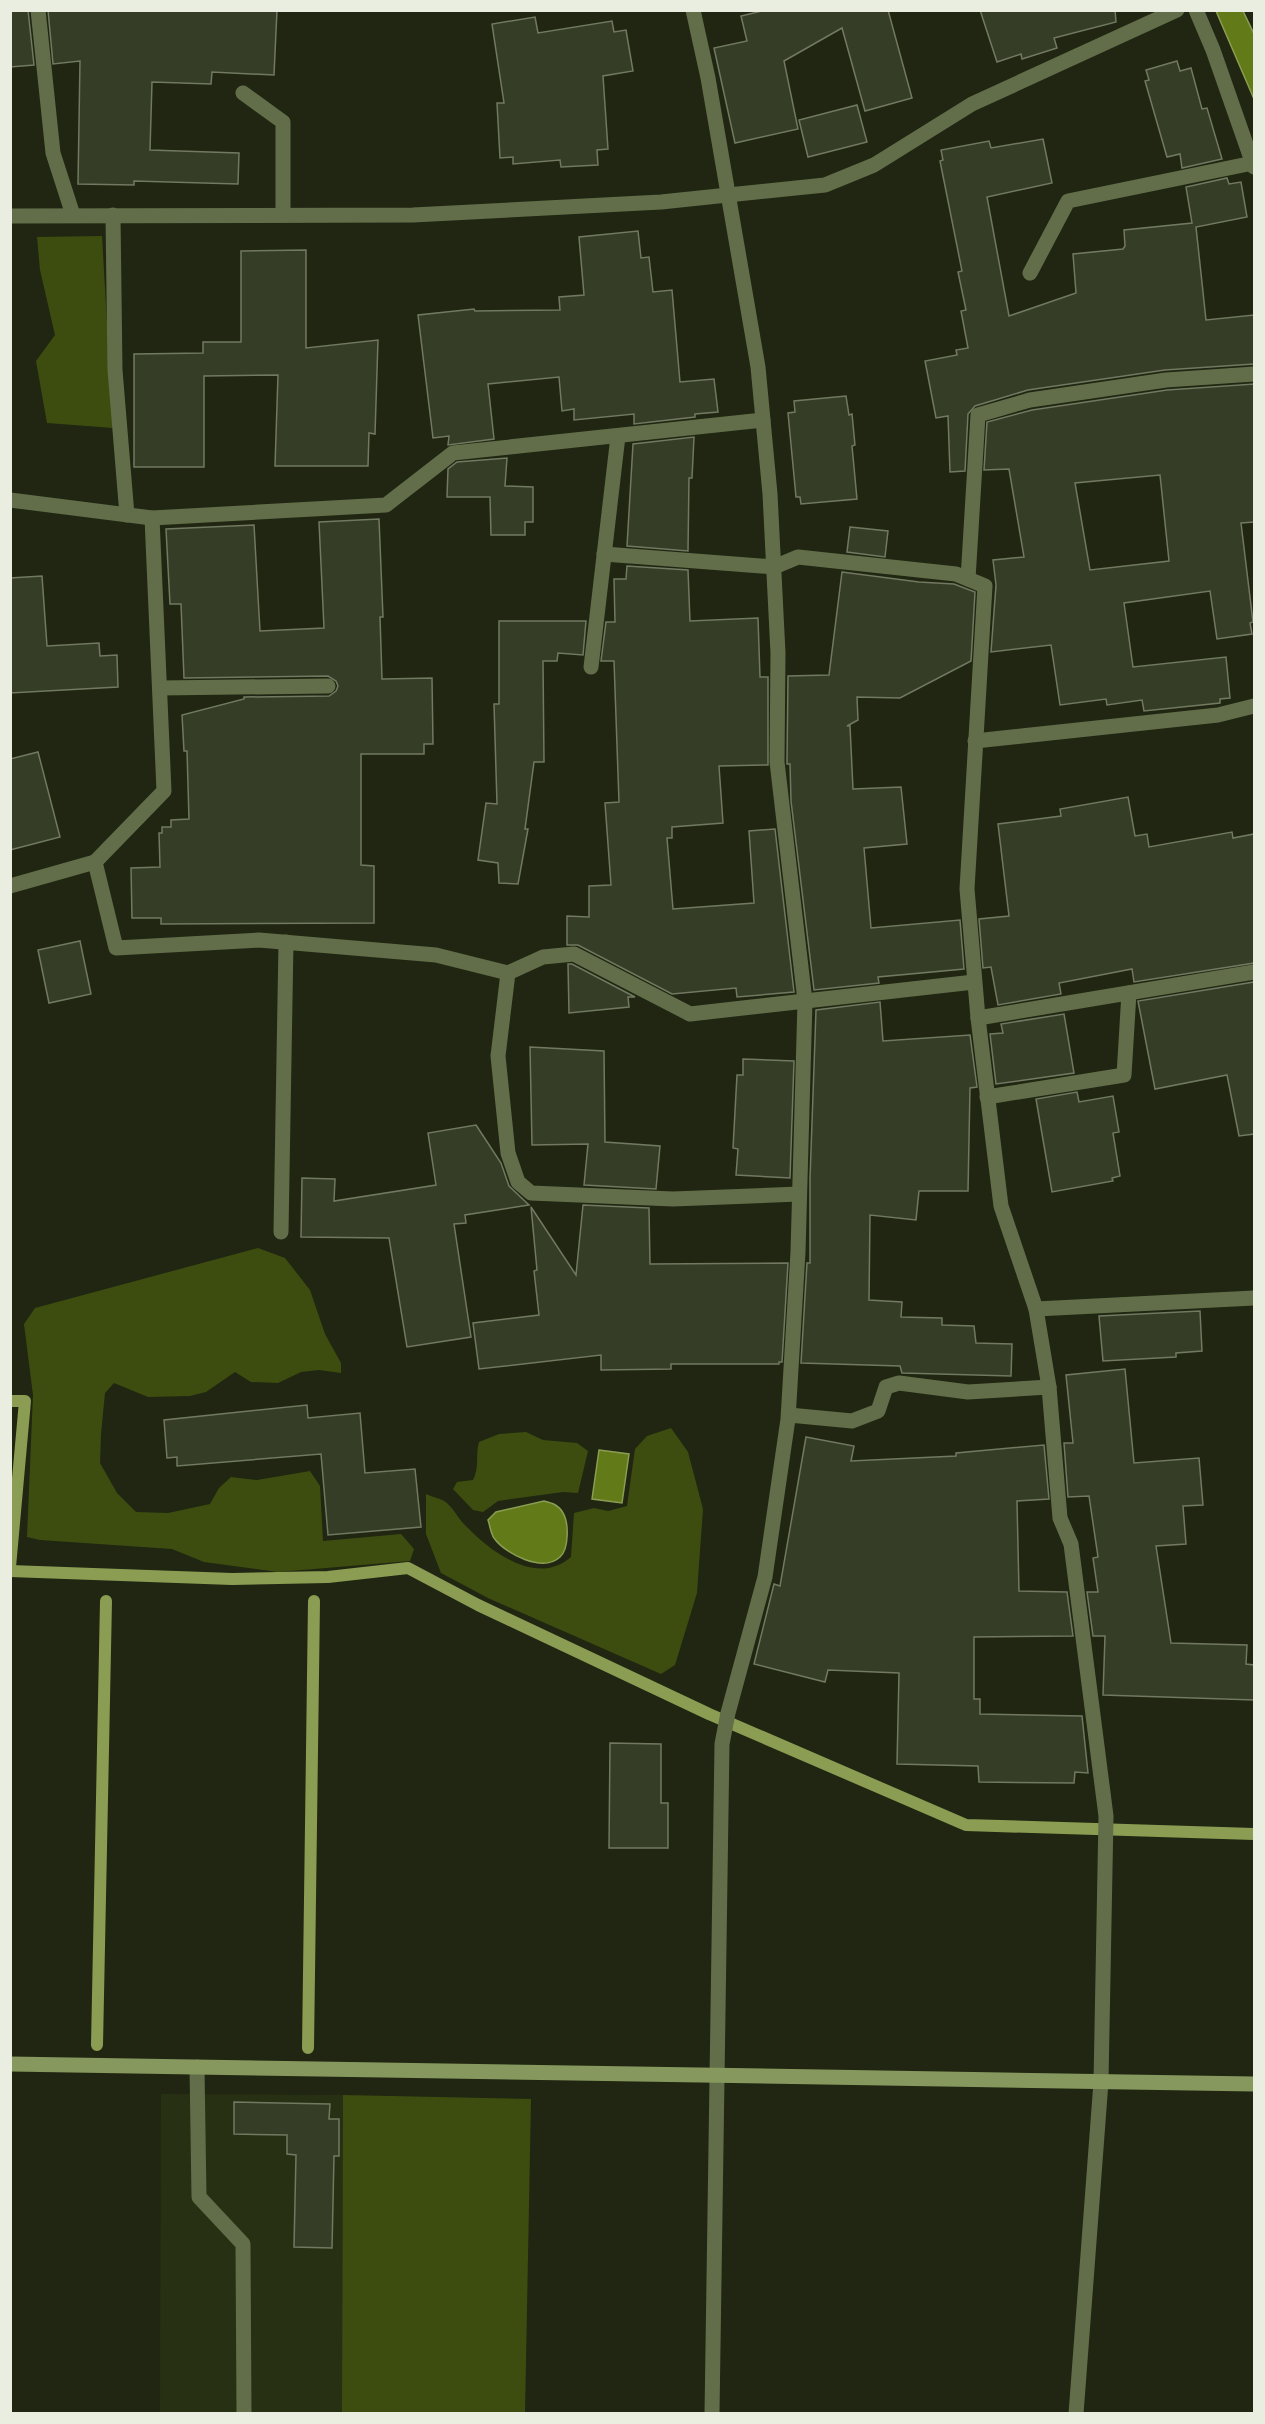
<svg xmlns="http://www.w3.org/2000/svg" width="1265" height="2424" font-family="'Crimson Pro',serif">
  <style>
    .built { fill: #273013 }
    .green { fill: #3d4d0f }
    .water { fill: #627a17; stroke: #8a9d53; stroke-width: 1.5 }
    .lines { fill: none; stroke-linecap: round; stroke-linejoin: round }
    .stream { stroke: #8a9d53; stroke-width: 12 }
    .building { fill: #363d27; stroke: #717961; stroke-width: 1.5; fill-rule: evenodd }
    .lane { stroke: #626e4a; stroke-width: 15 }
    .street { stroke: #626e4a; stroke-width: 15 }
    .secondary { stroke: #86985d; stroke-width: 15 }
  </style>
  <rect width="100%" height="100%" fill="#202611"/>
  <path class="built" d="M161,2094L343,2095L342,2413L160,2414Z"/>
  <g class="green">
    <path d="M102,236L113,428L47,423L36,361L55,335L40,270L37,237Z"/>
    <path d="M258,1248L285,1258L310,1290L325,1334L341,1363V1373L319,1370L301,1372L278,1383L251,1382L235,1372L206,1392L190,1396L148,1397L114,1383L105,1393L101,1434L100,1463L117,1493L136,1512L168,1513L210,1504L219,1488L231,1477L257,1480L310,1471L320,1486L323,1541L401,1534L414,1549L410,1561L278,1572L204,1562L172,1549L40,1540L27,1537L33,1395L24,1324L35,1308Z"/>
    <path d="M671,1428L688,1452L703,1509L697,1593L675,1665L661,1674L488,1598L441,1573L426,1534V1494C432,1497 439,1498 444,1501C451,1505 457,1516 462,1522C488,1550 536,1588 571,1557L574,1513L594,1508L608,1511L627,1506L635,1449L647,1436Z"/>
    <path d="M526,1432L543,1440L577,1443L588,1451L578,1493L563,1492L498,1501L483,1512L473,1510L453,1489L457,1482L473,1480C480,1466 475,1456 479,1442L499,1434Z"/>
    <path d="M343,2095L531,2099L525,2413H342Z"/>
  </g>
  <g class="water">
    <path d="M1216,11H1243L1254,34V99Z"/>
    <path d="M599,1450L629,1454L622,1503L592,1499Z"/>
    <path d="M544,1501C552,1503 559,1505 563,1513C569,1523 569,1549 560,1557C543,1573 505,1554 494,1538C491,1534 490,1526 488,1520L496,1512Z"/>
  </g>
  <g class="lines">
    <g class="stream">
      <path d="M10,1401H25L10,1567"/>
      <path d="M10,1571L232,1579L328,1577L408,1568L478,1605L709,1714L966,1825L1254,1834"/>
      <path d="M97,2045L106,1601"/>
      <path d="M308,2048L314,1601"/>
    </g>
  </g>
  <g class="building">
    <path d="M10,10H28L34,65L10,67Z"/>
    <path d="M48,10H277L274,75L212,72L211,84L152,82L150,150L239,153L238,184L134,181V185L78,184L80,61L53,64Z"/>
    <path d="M766,10H888L912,98L865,111L842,28L784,61L798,129L735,143L714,48L747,41L741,16Z"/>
    <path d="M980,10H1115L1116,22L1054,38L1057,48L1022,59L1021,54L997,62Z"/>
    <path d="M535,17L538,33L612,21L614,32L626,30L633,71L603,76L608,149L597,150L598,165L561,167L560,160L513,164V157L500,158L497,103H504L492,24Z"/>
    <path d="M1177,61L1180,71L1191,68L1202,109L1207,108L1222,159L1182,168L1180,154L1167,157L1145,81L1149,80L1146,70Z"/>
    <path d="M857,105L867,142L808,157L799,120Z"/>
    <path d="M1043,139L1052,183L987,197L1009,316L1076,293L1073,254L1123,249L1125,246L1124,230L1192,223L1186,187L1227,178L1229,184L1241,182L1247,217L1196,227L1206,320L1254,315V364L1165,370L1028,390L975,406L968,414L965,471L950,472L948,416L936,418L925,361L957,355L956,350L968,348L961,311L966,310L958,272L962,271L940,161L943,160L941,150L989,141L991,148Z"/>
    <path d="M638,231L641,258L649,257L653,292L672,290L680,382L714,379L718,412L695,414V417L634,424V414L574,420V409L562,411L559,377L488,384L494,439L448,445L449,436L433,438L418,315L474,309L475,311L560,310L559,297L584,295L579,237Z"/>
    <path d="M306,250V348L378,340L375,434L369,433L368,466H275L278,375L204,376V467H134V354L203,353V342H241V251Z"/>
    <path d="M1254,384V522L1241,523L1253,622L1250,623L1252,634L1217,639L1210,591L1124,603L1133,667L1226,657L1230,698L1220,699V703L1144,711L1142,700L1107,705L1106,699L1060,705L1051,645L991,652L996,585L993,560L1024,557L1009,469L984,470L987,422L1032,410L1167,390ZM1160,475L1169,561L1090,570L1075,483Z"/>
    <path d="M846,396L849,415L852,414L855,445L852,446L857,499L801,504L800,497H796L788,413L795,412L794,401Z"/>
    <path d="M694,437L692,478H689L688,551L627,546L633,444Z"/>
    <path d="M507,458L505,486L533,487V522H525V535H491L490,497H447L448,469L457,462Z"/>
    <path d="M379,519L383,617H380L382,679L432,678L433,744H424V754H361V865L374,866V923L161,924V918H132L131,868L160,867L159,833H162V827H171V820L189,819L187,751H184L182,715L244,699V697L329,696L336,691L338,686L336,681L328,676L184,678L181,604H170L166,529L254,525L260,631L324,628L319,522Z"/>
    <path d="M850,527L888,531L885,557L847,552Z"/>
    <path d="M627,566L688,570L690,621L758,618L760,677H768V765L719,766L723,823L672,827V838H667L673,909L754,903L749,831L775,829L794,992L737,997L736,988L672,994L578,945H567V916L589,917V886L611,885L605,803L619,802L614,661H601L606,622H615L614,579H626Z"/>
    <path d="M842,572L919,582L954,584L975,592L971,661L900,698L857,697L858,720L847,726H850L853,789L901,787L907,844L864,848L871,928L960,920L964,969L878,977L879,983L814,990L791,801L790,764H787V761L788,676L829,675Z"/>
    <path d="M42,576L47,646L99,643L100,656L117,655L118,687L10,693V578Z"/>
    <path d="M499,621H586L583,655L558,653L557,661H543L544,762H534L525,829H528L518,884L499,883L498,863L478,860L486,803L497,804L494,704H499Z"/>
    <path d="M38,752L60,837L10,850V759Z"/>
    <path d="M1128,797L1135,836L1147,834L1149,847L1232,832L1233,838L1254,834V963L1134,982L1132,969L1059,983L1061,994L998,1005L991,967L983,968L979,919L1009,916L998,824L1061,816L1060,809Z"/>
    <path d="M80,941L91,994L49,1003L38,950Z"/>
    <path d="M568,964H572L635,997H628L629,1007L569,1013Z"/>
    <path d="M1254,982V1134L1239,1136L1227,1075L1155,1089L1138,1001Z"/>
    <path d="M880,1002L883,1041L970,1035L977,1087L970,1088L968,1191H919L916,1220L870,1215L869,1300L902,1302L901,1317L942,1318V1325L974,1326L976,1343L1012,1344L1011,1376L902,1373L900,1366L801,1363L807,1263H810V1179L816,1010Z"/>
    <path d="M1064,1014L1074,1073L996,1084L990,1034L1003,1033L1001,1024Z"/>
    <path d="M530,1047L604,1051L605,1142L660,1146L656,1189L584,1185L588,1144L532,1145Z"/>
    <path d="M743,1059L794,1061L790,1178L736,1175L738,1149L733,1148L737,1075H743Z"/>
    <path d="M1077,1092L1079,1102L1113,1096L1119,1132L1113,1133L1120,1176L1112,1178L1113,1181L1052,1192L1036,1099Z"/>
    <path d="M476,1125L501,1163L509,1186L529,1205L465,1215L466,1223L454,1224L471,1337L407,1347L389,1238L301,1237L302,1178L335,1179L334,1201L436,1185L428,1133Z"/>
    <path d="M583,1205L649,1208L650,1264L788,1263L782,1362H779V1364H671V1369L601,1370V1355L479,1369L473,1323L539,1315L534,1271L537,1270L531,1207L576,1275Z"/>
    <path d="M1200,1311L1202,1351L1176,1353V1357L1103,1361L1099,1316Z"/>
    <path d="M1125,1369L1134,1463L1199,1458L1203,1505L1183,1506L1186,1544L1156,1546L1171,1643L1247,1645L1246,1664L1254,1665V1700L1103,1695L1105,1636H1093L1087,1592H1098L1093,1558L1098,1557L1089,1496L1068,1497L1064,1443H1073L1066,1375Z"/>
    <path d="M307,1405L308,1418L360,1413L365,1473L415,1469L421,1527L328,1535L321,1454L177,1466V1457L167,1458L164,1420Z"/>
    <path d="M806,1437L854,1446L851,1461L956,1456V1453L1044,1445L1049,1499L1017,1501L1019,1591L1067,1592L1073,1636L974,1637V1699H980V1714L1082,1716L1088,1773L1075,1772L1074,1783L979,1782L978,1766L897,1764L899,1673L828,1670L825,1682L754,1664L774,1584L780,1586Z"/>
    <path d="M610,1743L661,1744V1803H668V1848H609Z"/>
    <path d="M234,2102L330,2104L329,2119H339V2156H334L332,2248L294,2247L296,2155L287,2154V2135L234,2134Z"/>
  </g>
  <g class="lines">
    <g class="lane">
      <path d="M243,93L283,122V215"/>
      <path d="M1030,273L1068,201L1253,163"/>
      <path d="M160,688L328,686"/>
      <path d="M789,1415L852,1421L878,1411L886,1387L899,1383L968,1392L1049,1387"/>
      <path d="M197,2067L199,2197L243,2244L244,2414"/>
    </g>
    <g class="street">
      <path d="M38,10L53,153L73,215"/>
      <path d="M693,10L708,78L758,367L770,494L778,653L777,762L805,1001L798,1252L788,1419L765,1577L728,1713L722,1744L712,2414"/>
      <path d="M1196,10L1213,50L1254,167"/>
      <path d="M113,215L115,370L127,515"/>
      <path d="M10,216L413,215L661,202L825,185L874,165L972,104L1177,10"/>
      <path d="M10,500L152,518L386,505L453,453L763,420"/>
      <path d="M604,554L774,567L798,557L956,574L985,586L967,889L978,1018L1001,1206L1036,1309L1254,1298"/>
      <path d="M968,579L978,415L1030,400L1166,380L1254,374"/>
      <path d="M591,667L618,436"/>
      <path d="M975,741L1218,715L1254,706"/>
      <path d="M95,862L164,791L152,518"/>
      <path d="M10,886L95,862L116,948L259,940L436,955L508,973L543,957L574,954L690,1014L974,982"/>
      <path d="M508,973L498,1056L508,1153L518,1182L531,1193L673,1199L799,1194"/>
      <path d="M978,1018L1254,972"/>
      <path d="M987,1097L1124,1075L1129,993"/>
      <path d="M281,1232L286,942"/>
      <path d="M1036,1309L1049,1387L1060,1518L1071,1544L1106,1816L1101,2082L1076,2414"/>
    </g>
    <path class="secondary" d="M10,2064L1254,2084"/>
  </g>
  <rect width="1265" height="2424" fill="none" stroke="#e9eee0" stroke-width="24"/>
</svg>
